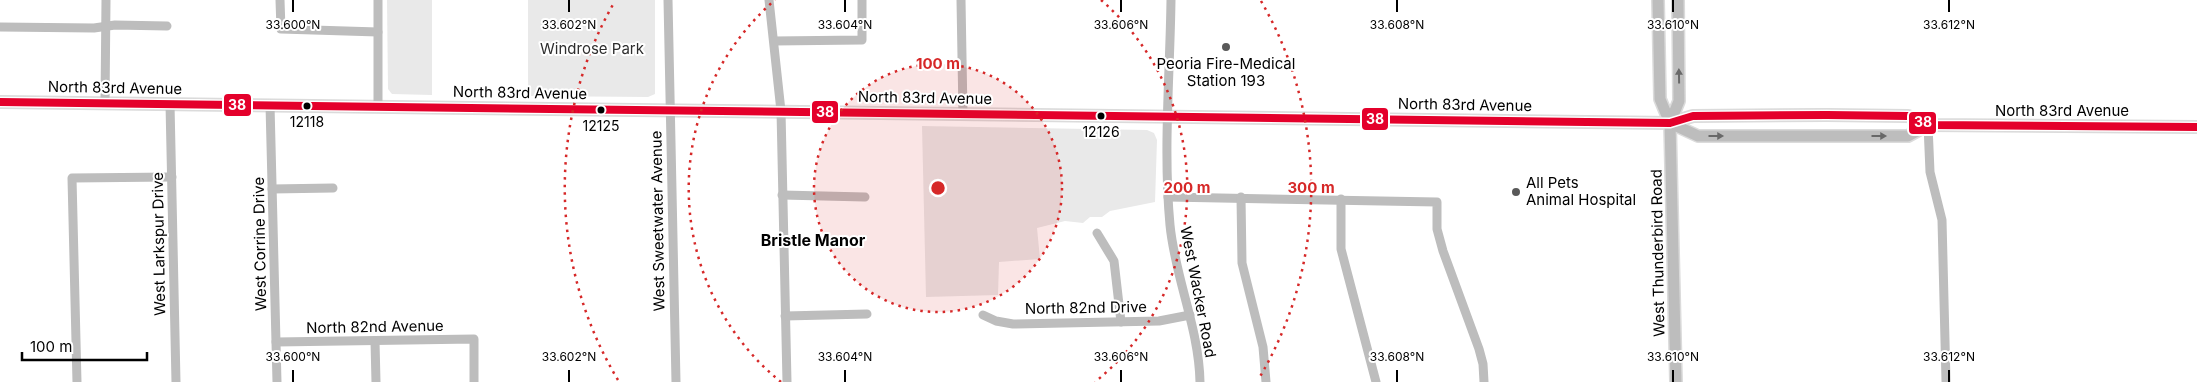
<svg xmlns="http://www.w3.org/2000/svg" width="2197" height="382" font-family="Inter,sans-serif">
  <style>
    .green { fill: #e9e9e9 }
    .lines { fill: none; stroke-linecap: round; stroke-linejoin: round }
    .major-casing { stroke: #dbdbdb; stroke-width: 14 }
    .minor { stroke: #bdbdbd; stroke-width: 9 }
    .major { stroke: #bdbdbd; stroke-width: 11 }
    .bus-1-casing { stroke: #fff; stroke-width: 11 }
    .bus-1 { stroke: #e4002b; stroke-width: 8 }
    .oneway { fill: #686868 }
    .ticks { fill: none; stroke: #000; stroke-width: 2 }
    .ring { fill: none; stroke: #d62828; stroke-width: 2.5; stroke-dasharray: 2.5 5 }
    .poi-dot { fill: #595959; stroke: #fff; stroke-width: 2 }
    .bus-dot { fill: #000; stroke: #fff; stroke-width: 2 }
    .labels { text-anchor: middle; stroke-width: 4; stroke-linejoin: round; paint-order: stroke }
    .bus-label { font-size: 14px; fill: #000; stroke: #fff }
    .park-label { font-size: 15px; fill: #2e2e2e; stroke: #fff }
    .poi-label { font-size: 15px; fill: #000; stroke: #fff }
    .street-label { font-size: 15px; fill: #000; stroke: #fff }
    .neighbourhood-label { font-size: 16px; font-weight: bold; fill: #000; stroke: #fff }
    .ticks-label { font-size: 12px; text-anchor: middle; fill: #000; stroke: #fff; stroke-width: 4; stroke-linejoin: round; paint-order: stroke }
    .centre { fill: #d62828; stroke: #fff; stroke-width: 2.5 }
    .ring-label { font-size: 15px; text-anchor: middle; font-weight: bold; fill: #d62828; stroke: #fff; stroke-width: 4; stroke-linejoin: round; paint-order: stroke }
    .line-badge { stroke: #fff; stroke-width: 2 }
    .badge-label { font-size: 14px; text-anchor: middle; font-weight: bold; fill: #fff }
  </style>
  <rect width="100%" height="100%" fill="#fff"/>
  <g class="green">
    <path d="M387,0H432V95L392,94L388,89Z"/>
    <path d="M528,0H655V94L648,97L528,96Z"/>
    <path d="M922,126L1147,130L1154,133L1157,140L1155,202L1110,211L1102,217H1090L1083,223L1065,221L1037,228L1040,259L999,262L998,295L926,297Z"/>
  </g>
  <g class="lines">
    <defs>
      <g id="major">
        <path d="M1658,0L1660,99L1670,123L1676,382"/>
        <path d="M0,102L1670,123L1693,116L1827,115L1908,116L1928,125L2197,127"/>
        <path d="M1670,123L1698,136H1908L1928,125"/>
        <path d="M1670,123L1679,101L1678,0"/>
      </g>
    </defs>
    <use href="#major" class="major-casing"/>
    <g class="minor">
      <path d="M280,0L281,29L378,32"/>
      <path d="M378,0V107"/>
      <path d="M668,0L676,382"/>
      <path d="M769,0L781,111L787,382"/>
      <path d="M961,0L963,114"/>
      <path d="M1171,0C1170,74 1163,151 1170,225C1175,278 1199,328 1200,382"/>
      <path d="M0,27L94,28L115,25L167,26"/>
      <path d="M774,41L862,40V0"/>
      <path d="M105,103L106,0"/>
      <path d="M170,104L176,382"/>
      <path d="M270,105L277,382"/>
      <path d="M1928,125L1930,172L1942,220L1946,381"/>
      <path d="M272,189L333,188"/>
      <path d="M782,195L865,197"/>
      <path d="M1168,197L1437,202V229L1443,251L1479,349L1483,364L1484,382"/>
      <path d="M1241,197L1242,263L1263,347L1266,382"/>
      <path d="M1341,199V249L1376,382"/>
      <path d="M1097,233L1114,261L1121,322"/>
      <path d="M983,315L996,321L1013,324L1159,321L1190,315"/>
      <path d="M785,316L867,314"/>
      <path d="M375,341L376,382"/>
      <path d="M276,342L474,339V382"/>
      <path d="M77,382L72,178L172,177"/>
    </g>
    <use href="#major" class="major"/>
    <defs>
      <path id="bus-1" d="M0,102L1670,123L1693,116L1827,115L1908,116L1928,125L2197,127"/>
    </defs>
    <use href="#bus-1" class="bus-1-casing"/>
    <use href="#bus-1" class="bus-1"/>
  </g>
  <defs><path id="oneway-solid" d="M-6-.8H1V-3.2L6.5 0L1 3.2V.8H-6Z" transform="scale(1.25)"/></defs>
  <g class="oneway">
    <use href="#oneway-solid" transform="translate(1679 76) rotate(-91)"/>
    <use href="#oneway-solid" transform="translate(1716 136)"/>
    <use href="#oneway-solid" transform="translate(1879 136)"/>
  </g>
  <path class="ticks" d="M293,0V12M569,0V12M845,0V12M1121,0V12M1397,0V12M1673,0V12M1949,0V12M293,370V382M569,370V382M845,370V382M1121,370V382M1397,370V382M1673,370V382M1949,370V382"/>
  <circle cx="938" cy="188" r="124" fill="#d62828" fill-opacity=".12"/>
  <g class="ring">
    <circle cx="938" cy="188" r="124"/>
    <path d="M781 382A249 249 0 0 1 775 0M1101 0A249 249 0 0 1 1095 382"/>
    <path d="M618 380A373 373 0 0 1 615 1M1261 1A373 373 0 0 1 1258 380"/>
  </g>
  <g class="poi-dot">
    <circle cx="1226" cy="47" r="5"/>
    <circle cx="1516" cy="192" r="5"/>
  </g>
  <g class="bus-dot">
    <circle cx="307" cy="106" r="4.5"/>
    <circle cx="601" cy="110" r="4.5"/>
    <circle cx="1101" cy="116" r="4.5"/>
  </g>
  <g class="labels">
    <g class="bus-label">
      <text x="307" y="127">12118</text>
      <text x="601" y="131">12125</text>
      <text x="1101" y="137">12126</text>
    </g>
    <g class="park-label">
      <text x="592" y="54">Windrose Park</text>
    </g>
    <g class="poi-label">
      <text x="1226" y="69">Peoria Fire-Medical<tspan x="1226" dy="17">Station 193</tspan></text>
      <text x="1526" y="188" text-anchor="start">All Pets<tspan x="1526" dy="17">Animal Hospital</tspan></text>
    </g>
    <g class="street-label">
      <text transform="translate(115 88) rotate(1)" y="5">North 83rd Avenue</text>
      <text transform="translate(520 93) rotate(1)" y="5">North 83rd Avenue</text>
      <text transform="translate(925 98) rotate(1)" y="5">North 83rd Avenue</text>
      <text transform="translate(1465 105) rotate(1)" y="5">North 83rd Avenue</text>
      <text x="2062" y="116">North 83rd Avenue</text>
      <text transform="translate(658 221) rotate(-91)" y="5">West Sweetwater Avenue</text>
      <text transform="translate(159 244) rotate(-91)" y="5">West Larkspur Drive</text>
      <text transform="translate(260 244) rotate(-91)" y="5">West Corrine Drive</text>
      <text transform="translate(1658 253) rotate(-91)" y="5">West Thunderbird Road</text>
      <text transform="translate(1198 292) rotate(79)" y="5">West Wacker Road</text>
      <text transform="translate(1086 308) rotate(-1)" y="5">North 82nd Drive</text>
      <text transform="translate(375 327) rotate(-1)" y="5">North 82nd Avenue</text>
    </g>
    <g class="neighbourhood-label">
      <text x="813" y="246">Bristle Manor</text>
    </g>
  </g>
  <g class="ticks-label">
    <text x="293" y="29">33.600°N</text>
    <text x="569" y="29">33.602°N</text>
    <text x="845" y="29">33.604°N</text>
    <text x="1121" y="29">33.606°N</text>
    <text x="1397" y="29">33.608°N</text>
    <text x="1673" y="29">33.610°N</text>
    <text x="1949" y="29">33.612°N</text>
    <text x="293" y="361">33.600°N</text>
    <text x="569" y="361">33.602°N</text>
    <text x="845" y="361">33.604°N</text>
    <text x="1121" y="361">33.606°N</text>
    <text x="1397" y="361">33.608°N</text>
    <text x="1673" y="361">33.610°N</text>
    <text x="1949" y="361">33.612°N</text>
  </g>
  <circle cx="938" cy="188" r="8" class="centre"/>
  <g class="ring-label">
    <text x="938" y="69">100 m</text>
    <text x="1187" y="193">200 m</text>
    <text x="1311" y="193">300 m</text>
  </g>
  <g class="line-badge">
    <rect x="223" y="93" width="29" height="24" rx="5" fill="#e4002b"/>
    <rect x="811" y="100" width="28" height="24" rx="5" fill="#e4002b"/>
    <rect x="1361" y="107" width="28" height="24" rx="5" fill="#e4002b"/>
    <rect x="1908" y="111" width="29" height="24" rx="5" fill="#e4002b"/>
  </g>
  <g class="badge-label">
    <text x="237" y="110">38</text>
    <text x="825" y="117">38</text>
    <text x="1375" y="124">38</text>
    <text x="1923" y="127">38</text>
  </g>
  <path d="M22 352v8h125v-8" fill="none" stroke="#000000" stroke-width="2.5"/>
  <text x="30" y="352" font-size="15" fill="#000000" stroke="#ffffff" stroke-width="4" paint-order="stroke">100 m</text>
</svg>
